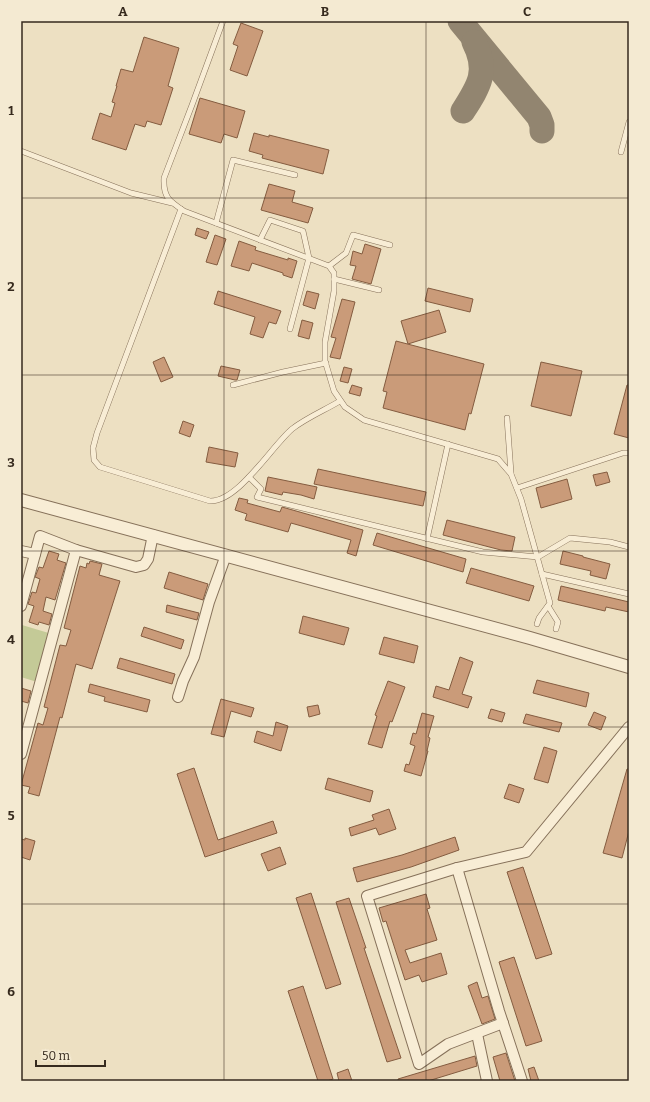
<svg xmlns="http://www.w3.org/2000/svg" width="650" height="1102" font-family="Bitter,serif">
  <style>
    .green { fill: #c4ca97 }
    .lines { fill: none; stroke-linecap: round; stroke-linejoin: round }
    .taxiway { stroke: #928570; stroke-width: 25 }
    .building { fill: #ca9b79; stroke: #845c40 }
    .service-casing { stroke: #86715a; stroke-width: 6 }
    .minor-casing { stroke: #86715a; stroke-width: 12 }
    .tertiary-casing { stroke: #86715a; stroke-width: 14 }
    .service { stroke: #f8edd5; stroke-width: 5 }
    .minor { stroke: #f8edd5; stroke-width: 10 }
    .tertiary { stroke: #f8edd5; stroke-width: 12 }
    .grid { fill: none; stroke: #362a1e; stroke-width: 1; stroke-opacity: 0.55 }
    .neatline { fill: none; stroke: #362a1e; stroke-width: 1.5 }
    .grid-label { font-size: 13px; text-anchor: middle; font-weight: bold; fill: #362a1e }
  </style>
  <rect width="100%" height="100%" fill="#ede0c2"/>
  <path class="green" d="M22,625L52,634L37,682L21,677Z"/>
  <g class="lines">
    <g class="taxiway">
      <path d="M460,21L539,117L542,125V131"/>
      <path d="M463,111C479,86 489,71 474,42"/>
    </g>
  </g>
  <g class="building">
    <path d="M241,23L263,31L247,76L230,70L238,46L233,44Z"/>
    <path d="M144,37L179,48L168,86L173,88L161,125L147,121L145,127L135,124L126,150L92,139L100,113L111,117L115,103L112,102L117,86H116L121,69L133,72Z"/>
    <path d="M200,98L245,111L237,138L224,134L221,143L189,134Z"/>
    <path d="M254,133L269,137V135L329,150L323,174L262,158L263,155L249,151Z"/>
    <path d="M269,184L295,191L292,202L313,208L308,223L261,210Z"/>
    <path d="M197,228L209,232L206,239L195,235Z"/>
    <path d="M215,235L226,239L217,265L206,262Z"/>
    <path d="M239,241L256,247L255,250L288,260V258L297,261L292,278L283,275V273L252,263L249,271L231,266Z"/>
    <path d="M365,244L381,249L371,284L352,279L356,266L350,265L353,251L362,254Z"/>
    <path d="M428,288L473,299L470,312L425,301Z"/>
    <path d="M218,291L281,311L276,324L269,322L263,338L250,334L255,317L214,304Z"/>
    <path d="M307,291L319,294L315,309L303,305Z"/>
    <path d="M342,299L355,302L340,359L330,357L336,338L331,337Z"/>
    <path d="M439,310L446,332L408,344L401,321Z"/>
    <path d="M302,320L313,323L309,339L298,336Z"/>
    <path d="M396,341L484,364L471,414L469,413L465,430L383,408L387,392L383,391Z"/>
    <path d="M164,357L173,377L161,382L153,362Z"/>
    <path d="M541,362L582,371L571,416L531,406Z"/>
    <path d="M221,366L240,370L237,380H235L218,376Z"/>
    <path d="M344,367L352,369L348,383L340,381Z"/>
    <path d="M352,385L362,388L360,396L349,393Z"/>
    <path d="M627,385H629V438L614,434Z"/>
    <path d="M183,421L194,425L190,437L179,433Z"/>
    <path d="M209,447L238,453L235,467L206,462Z"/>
    <path d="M318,469L426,492L423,506L314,484Z"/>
    <path d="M607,472L610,482L596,486L593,475Z"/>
    <path d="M268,477L317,487L314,499L301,495L283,492L282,495L265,491Z"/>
    <path d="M567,479L572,499L541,508L536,488Z"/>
    <path d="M239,498L248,500L247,503L280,512L282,507L363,530L356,556L347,553L351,540L291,523L288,532L245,520L247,514L235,510Z"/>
    <path d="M447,520L515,537L512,551L501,550L443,535Z"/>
    <path d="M377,533L466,559L463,572L373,545Z"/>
    <path d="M49,551L59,554L57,560L66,563L55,600L46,597L43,611L52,614L49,625L39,622L38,625L29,622L34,606L28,604L32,592L36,593L40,579L35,577L39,567L43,568Z"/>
    <path d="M563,551L583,556V557L610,564L606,579L590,575L591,571L560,564Z"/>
    <path d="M90,561L102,564L99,575L120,581L92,669L76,664L62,718L60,717L39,796L28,793L30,787L21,785L38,723L43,725L48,708L44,707L60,645L66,646L71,630L64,628L80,566L86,568L87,563L89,564Z"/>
    <path d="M471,568L534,586L529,601L466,583Z"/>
    <path d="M169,572L208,584L203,600L164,588Z"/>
    <path d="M561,586L629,602V612L606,607L605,611L558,600Z"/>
    <path d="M167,605L199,613L197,620L166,612Z"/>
    <path d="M303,616L349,628L344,645L299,633Z"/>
    <path d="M144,627L184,640L181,649L141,636Z"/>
    <path d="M384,637L418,646L414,663L379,654Z"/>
    <path d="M460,657L473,662L462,694L472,697L468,708L433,697L436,686L449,690Z"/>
    <path d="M120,658L175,674L172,684L117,668Z"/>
    <path d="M537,680L589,693L586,707L533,693Z"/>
    <path d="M388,681L405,687L392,722L390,721L382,748L368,744L377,716L375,715Z"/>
    <path d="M90,684L150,700L147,712L104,701L105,697L88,692Z"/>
    <path d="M21,688L31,691L28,703L21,701Z"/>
    <path d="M221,699L254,708L251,717L231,711L224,737L211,734Z"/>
    <path d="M318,705L320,714L309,717L307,707Z"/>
    <path d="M491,709L505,713L502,722L488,718Z"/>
    <path d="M594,712L606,717L601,730L588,725Z"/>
    <path d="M422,713L434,716L428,737L430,738L427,751H428L421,776L404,771L406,764L409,765L415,746L410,744L413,733L416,734Z"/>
    <path d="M526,714L562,723L559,732L523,723Z"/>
    <path d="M276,722L288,726L281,751L254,742L257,731L273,736Z"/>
    <path d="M544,747L557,751L548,783L534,779Z"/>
    <path d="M194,768L218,840L273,821L277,833L205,857L177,774Z"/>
    <path d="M627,769H629V831L622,858L603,853Z"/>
    <path d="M328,778L373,791L370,802L325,789Z"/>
    <path d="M509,784L524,789L519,803L504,798Z"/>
    <path d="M389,809L396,829L379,835L376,828L351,836L349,828L374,820L372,815Z"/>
    <path d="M455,837L459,850L411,867L357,882L353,868L402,855Z"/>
    <path d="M25,838L35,841L30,860L21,857V839L25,840Z"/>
    <path d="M280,847L286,864L268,871L261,854Z"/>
    <path d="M523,867L552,954L536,959L507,872Z"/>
    <path d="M311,893L341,984L326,989L296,898Z"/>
    <path d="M426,894L430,908L427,909L437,940L405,950L410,963L441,953L447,974L422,982L419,975L405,980L386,921L383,922L379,908Z"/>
    <path d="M349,898L366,948H364L401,1058L387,1062L336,902Z"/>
    <path d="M514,957L542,1041L526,1046L499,962Z"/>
    <path d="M477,982L482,998L488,996L495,1019L482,1024L468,986Z"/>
    <path d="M303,986L333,1079L327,1081H318L288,991Z"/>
    <path d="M506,1053L515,1081H500L493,1057Z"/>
    <path d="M475,1056L477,1066L428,1081H398V1079Z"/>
    <path d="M534,1067L539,1081H531L528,1069Z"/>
    <path d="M348,1069L352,1081H339L337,1073Z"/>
  </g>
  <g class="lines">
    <defs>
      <g id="service">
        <path d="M223,21L192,105L164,178C163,197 169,201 184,211L329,266L334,273V291L325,342V361L334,391L345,407L364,420L498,459L511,474L521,499L550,603L539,618L537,624"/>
        <path d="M21,151L131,193L172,203"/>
        <path d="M621,152L629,122"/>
        <path d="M181,209L97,433L93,448L94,460L100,467L210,501C238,502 271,447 292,429C306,418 325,410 340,401"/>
        <path d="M216,223L233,160L295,175"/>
        <path d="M260,240L270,220L303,231L309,258L290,329"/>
        <path d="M329,266L346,253L353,235L390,245"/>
        <path d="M334,279L379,290"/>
        <path d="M233,385L283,372L326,363"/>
        <path d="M507,418L511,473"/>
        <path d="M249,477L261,489L257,497L483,552L538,557L570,538L610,542L629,547"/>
        <path d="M517,488L623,453H629"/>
        <path d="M427,539L448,444"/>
        <path d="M542,574L629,594"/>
        <path d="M548,606L558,622L556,629"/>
      </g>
      <g id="minor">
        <path d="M21,551L35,554"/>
        <path d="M21,606L40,536L76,550L136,567L144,565L148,559L153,535"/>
        <path d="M178,697L183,681L194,657L209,602L226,555"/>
        <path d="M21,754L76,550"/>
        <path d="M457,868L499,1011L522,1081"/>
        <path d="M503,1023L448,1044L419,1064L367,896L457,868L526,852L629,727"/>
        <path d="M477,1034L487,1081"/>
      </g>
      <path id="tertiary" d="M21,500L530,638L629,667"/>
    </defs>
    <use href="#service" class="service-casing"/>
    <use href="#minor" class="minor-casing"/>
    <use href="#tertiary" class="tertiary-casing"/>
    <use href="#service" class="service"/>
    <use href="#minor" class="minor"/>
    <use href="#tertiary" class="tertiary"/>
  </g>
  <path class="grid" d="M224,21V1081M426,21V1081M21,198H629M21,375H629M21,551H629M21,727H629M21,904H629"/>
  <rect width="650" height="1102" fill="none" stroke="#f4ead2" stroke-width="44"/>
  <path d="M36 1060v6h69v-6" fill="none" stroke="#362a1e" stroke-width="2"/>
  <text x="42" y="1060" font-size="12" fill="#362a1e" stroke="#f4ead2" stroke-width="3" paint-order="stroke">50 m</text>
  <rect x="22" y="22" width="606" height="1058" class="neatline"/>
  <g class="grid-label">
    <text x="123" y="16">A</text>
    <text x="325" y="16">B</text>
    <text x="527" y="16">C</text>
    <text x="11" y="115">1</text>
    <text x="11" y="291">2</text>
    <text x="11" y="467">3</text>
    <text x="11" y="644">4</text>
    <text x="11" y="820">5</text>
    <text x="11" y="996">6</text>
  </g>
</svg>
